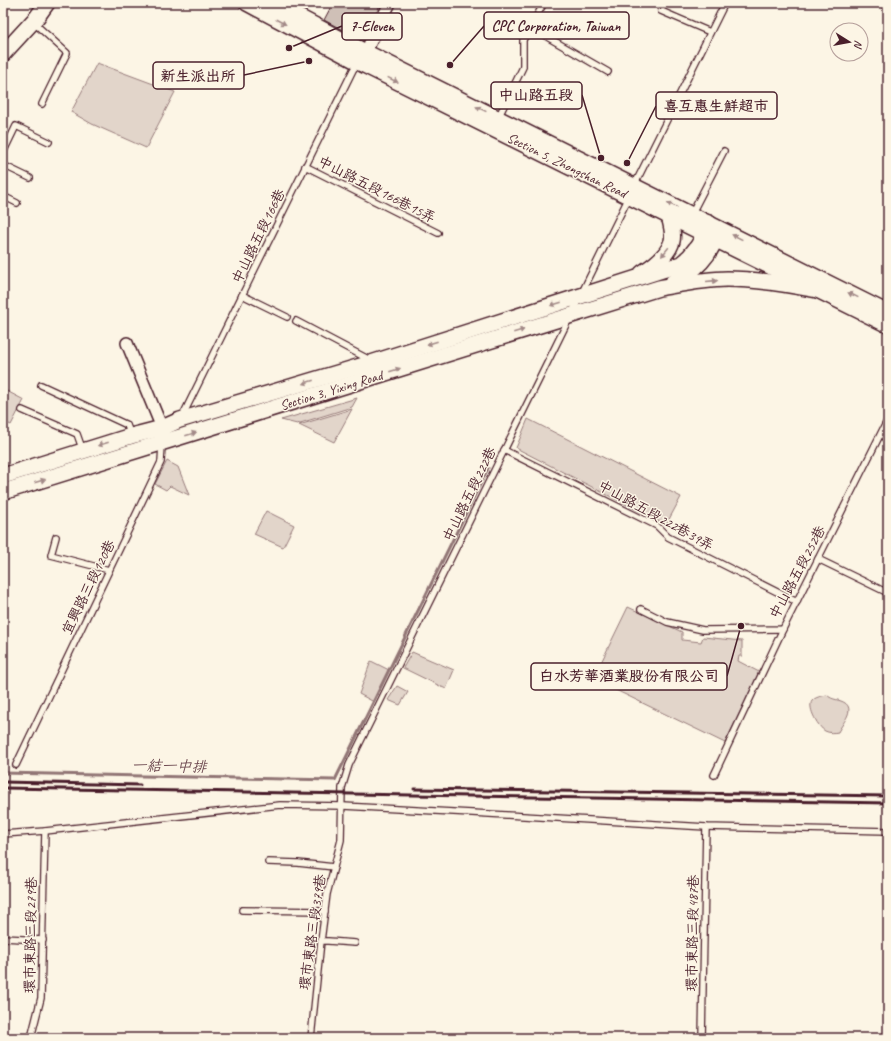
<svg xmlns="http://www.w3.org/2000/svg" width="891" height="1041" font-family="Caveat,'LXGW WenKai TC',sans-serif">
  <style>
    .green { fill: #e2d5ca; stroke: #967a7a }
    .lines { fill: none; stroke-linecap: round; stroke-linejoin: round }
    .stream { stroke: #917474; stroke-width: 3 }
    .building { fill: #cfc0b7; stroke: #4a1f2b }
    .lane-casing { stroke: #4a1f2b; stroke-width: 8 }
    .street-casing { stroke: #4a1f2b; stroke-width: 14 }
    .secondary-casing { stroke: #4a1f2b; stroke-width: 18 }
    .lane { stroke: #fcf5e5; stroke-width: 5.5 }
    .street { stroke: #fcf5e5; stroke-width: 11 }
    .secondary { stroke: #fcf5e5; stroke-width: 15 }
    .rail { stroke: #4a1f2b; stroke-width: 3 }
    .oneway { fill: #a38a88 }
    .labels { text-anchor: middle; stroke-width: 3; stroke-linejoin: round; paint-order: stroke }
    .street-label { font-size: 14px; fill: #4a1f2b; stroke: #fcf5e5 }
    .water-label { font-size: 15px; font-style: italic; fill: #6d4950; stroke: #fcf5e5 }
    .leader { fill: none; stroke: #4a1f2b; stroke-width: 1.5 }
    .callout-dot { fill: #4a1f2b; stroke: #fcf5e5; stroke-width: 1.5 }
    .callout { fill: #fcf5e5; stroke: #4a1f2b; stroke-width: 1.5 }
    .callout-label { font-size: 15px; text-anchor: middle; font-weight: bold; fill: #4a1f2b }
  </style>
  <rect width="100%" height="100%" fill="#fcf5e5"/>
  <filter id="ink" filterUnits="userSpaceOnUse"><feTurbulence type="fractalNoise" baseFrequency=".025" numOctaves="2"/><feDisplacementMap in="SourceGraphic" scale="8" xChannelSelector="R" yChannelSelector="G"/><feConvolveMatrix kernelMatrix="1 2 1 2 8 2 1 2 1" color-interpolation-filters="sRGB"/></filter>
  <g filter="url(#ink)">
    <g class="green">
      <path d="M97,63L175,92L146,148L92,124L71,112Z"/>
      <path d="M3,389L24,400L11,425L3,421Z"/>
      <path d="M357,398L352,407L297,424L281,420Z"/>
      <path d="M352,409L334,442L299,425Z"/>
      <path d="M528,419L681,497L666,525L516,448Z"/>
      <path d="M167,461L178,467L189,495L170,486L166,490L155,484Z"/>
      <path d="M266,511L294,525L283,547L254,534Z"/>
      <path d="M628,607L682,632V640L701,642L703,637L742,641V656H739L738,661L759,672L725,743L593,679Z"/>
      <path d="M412,652L454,670L446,689L403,668Z"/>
      <path d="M371,661L389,670L374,702L359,694Z"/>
      <path d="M397,686L408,692L400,705L388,700Z"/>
      <path d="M827,695C831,699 835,699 841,701C858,707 843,722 838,732C834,733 829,733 825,731C819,728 807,708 812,701C815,697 822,696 827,695Z"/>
    </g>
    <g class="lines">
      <path class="stream" d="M3,773L335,780L488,468"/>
    </g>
    <path class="building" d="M333,3H381L363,41L324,20Z"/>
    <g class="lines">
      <defs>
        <g id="lane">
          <path d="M661,11L710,32"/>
          <path d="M33,22L67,53L42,104"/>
          <path d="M530,27L608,72"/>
          <path d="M498,118L523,67V40L544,3"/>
          <path d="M3,153L16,126L49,142"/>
          <path d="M3,165L30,178"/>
          <path d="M305,166L438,233"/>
          <path d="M634,186L725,3"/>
          <path d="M3,196L17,203"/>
          <path d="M691,215L724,151"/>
          <path d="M242,295L287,317"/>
          <path d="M296,321L370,360"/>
          <path d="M41,385L127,425L131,436"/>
          <path d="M22,410L77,434L83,451"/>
          <path d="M182,417L353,70L358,63"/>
          <path d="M504,450L657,526L668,537L797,602"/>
          <path d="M56,537L51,555L109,570"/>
          <path d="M818,559L888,593"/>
          <path d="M641,609L667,622L703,630L783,629L888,419"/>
          <path d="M16,765L161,462L162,445"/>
          <path d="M714,775L783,629"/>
          <path d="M3,834L45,831L280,805L343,806L472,813L706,827L888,831"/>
          <path d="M268,862L298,863L334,867"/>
          <path d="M242,910L325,911"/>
          <path d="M3,938L43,940"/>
          <path d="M321,941H328L355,943"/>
          <path d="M31,1038L41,998L45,831"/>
          <path d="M311,1038L321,941L327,894L341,840L342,788L349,765L629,197"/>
          <path d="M702,1038L706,827"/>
        </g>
        <g id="street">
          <path d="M361,57L369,45L390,3"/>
          <path d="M127,343L162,428V435"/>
        </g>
        <g id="secondary">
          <path d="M247,3L358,62L888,325"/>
          <path d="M272,3L365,52L888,313"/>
          <path d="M3,54L37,17L47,3"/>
          <path d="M642,273C653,266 669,254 672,241C674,233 671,224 669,216"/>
          <path d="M673,282C696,270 710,257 718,232"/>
          <path d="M3,476L131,436L162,428L180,420L374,362L681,264C695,253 703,241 709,223"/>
          <path d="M3,492L659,288C682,284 704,279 727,279C757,279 787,284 817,290"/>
        </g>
      </defs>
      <use href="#lane" class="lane-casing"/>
      <use href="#street" class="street-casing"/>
      <use href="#secondary" class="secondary-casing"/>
      <use href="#lane" class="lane"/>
      <use href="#street" class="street"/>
      <use href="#secondary" class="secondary"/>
      <g class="rail">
        <path d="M3,782L140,785"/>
        <path d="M3,788L888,803"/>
        <path d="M414,789L888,796"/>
      </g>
    </g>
    <defs><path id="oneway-solid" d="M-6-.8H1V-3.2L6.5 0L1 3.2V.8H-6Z"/></defs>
    <g class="oneway">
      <use href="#oneway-solid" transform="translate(281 22) rotate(28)"/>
      <use href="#oneway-solid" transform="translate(393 80) rotate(26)"/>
      <use href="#oneway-solid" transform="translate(481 109) rotate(-154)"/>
      <use href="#oneway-solid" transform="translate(672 205) rotate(-154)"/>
      <use href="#oneway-solid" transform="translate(737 237) rotate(-154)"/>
      <use href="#oneway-solid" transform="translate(665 252) rotate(129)"/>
      <use href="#oneway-solid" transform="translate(712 281) rotate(-5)"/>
      <use href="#oneway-solid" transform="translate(853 295) rotate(-154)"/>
      <use href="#oneway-solid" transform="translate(556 304) rotate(162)"/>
      <use href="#oneway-solid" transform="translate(519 331) rotate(-17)"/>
      <use href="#oneway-solid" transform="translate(432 343) rotate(162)"/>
      <use href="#oneway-solid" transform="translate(395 370) rotate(-17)"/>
      <use href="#oneway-solid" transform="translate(308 382) rotate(163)"/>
      <use href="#oneway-solid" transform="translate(191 434) rotate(-17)"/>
      <use href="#oneway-solid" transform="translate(103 444) rotate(163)"/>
      <use href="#oneway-solid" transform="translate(40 481) rotate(-17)"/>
    </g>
  </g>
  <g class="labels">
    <g class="street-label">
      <text transform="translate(567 165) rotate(26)" y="5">Section 5, Zhongshan Road</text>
      <text transform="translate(377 189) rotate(27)" y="5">中山路五段166巷15弄</text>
      <text transform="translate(258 236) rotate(-64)" y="5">中山路五段166巷</text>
      <text transform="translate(331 390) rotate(-17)" y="5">Section 3, Yixing Road</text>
      <text transform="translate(469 494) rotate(-64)" y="5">中山路五段222巷</text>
      <text transform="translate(656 515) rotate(29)" y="5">中山路五段222巷39弄</text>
      <text transform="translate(797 572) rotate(-62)" y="5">中山路五段252巷</text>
      <text transform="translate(88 587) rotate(-64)" y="5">宜興路三段120巷</text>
      <text transform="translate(312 932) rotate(-82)" y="5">環市東路三段379巷</text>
      <text transform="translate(692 933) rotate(-89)" y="5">環市東路三段487巷</text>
      <text transform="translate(30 935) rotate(-89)" y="5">環市東路三段279巷</text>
    </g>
    <g class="water-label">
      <text transform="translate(169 766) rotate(1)" y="5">一結一中排</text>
    </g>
  </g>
  <path class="leader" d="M450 65L484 26M289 48L342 26M309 61L244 75M601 158L582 95M627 163L656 106M741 626L727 676"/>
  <g class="callout-dot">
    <circle cx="450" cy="65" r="4"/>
    <circle cx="289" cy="48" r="4"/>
    <circle cx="309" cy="61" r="4"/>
    <circle cx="601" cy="158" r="4"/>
    <circle cx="627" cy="163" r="4"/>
    <circle cx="741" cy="626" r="4"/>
  </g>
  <g class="callout">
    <rect x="484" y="12" width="145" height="27" rx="4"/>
    <rect x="342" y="13" width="60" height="27" rx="4"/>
    <rect x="153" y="62" width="91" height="27" rx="4"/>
    <rect x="491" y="82" width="91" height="27" rx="4"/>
    <rect x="656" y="92" width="121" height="27" rx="4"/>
    <rect x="531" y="663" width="196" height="27" rx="4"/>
  </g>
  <g class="callout-label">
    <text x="556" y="31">CPC Corporation, Taiwan</text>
    <text x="372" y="31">7-Eleven</text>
    <text x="198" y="81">新生派出所</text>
    <text x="536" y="100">中山路五段</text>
    <text x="716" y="111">喜互惠生鮮超市</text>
    <text x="629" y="681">白水芳華酒業股份有限公司</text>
  </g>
  <rect width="891" height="1041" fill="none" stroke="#fcf5e5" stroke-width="16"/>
  <rect x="8" y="8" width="875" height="1025" fill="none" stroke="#4a1f2b" stroke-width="1.5" filter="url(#ink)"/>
  <g transform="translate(849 42) rotate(101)"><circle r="19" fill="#fcf5e5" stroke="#b59f9b"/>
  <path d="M0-3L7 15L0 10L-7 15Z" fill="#4a1f2b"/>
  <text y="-6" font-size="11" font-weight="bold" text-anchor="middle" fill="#4a1f2b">N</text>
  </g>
</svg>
